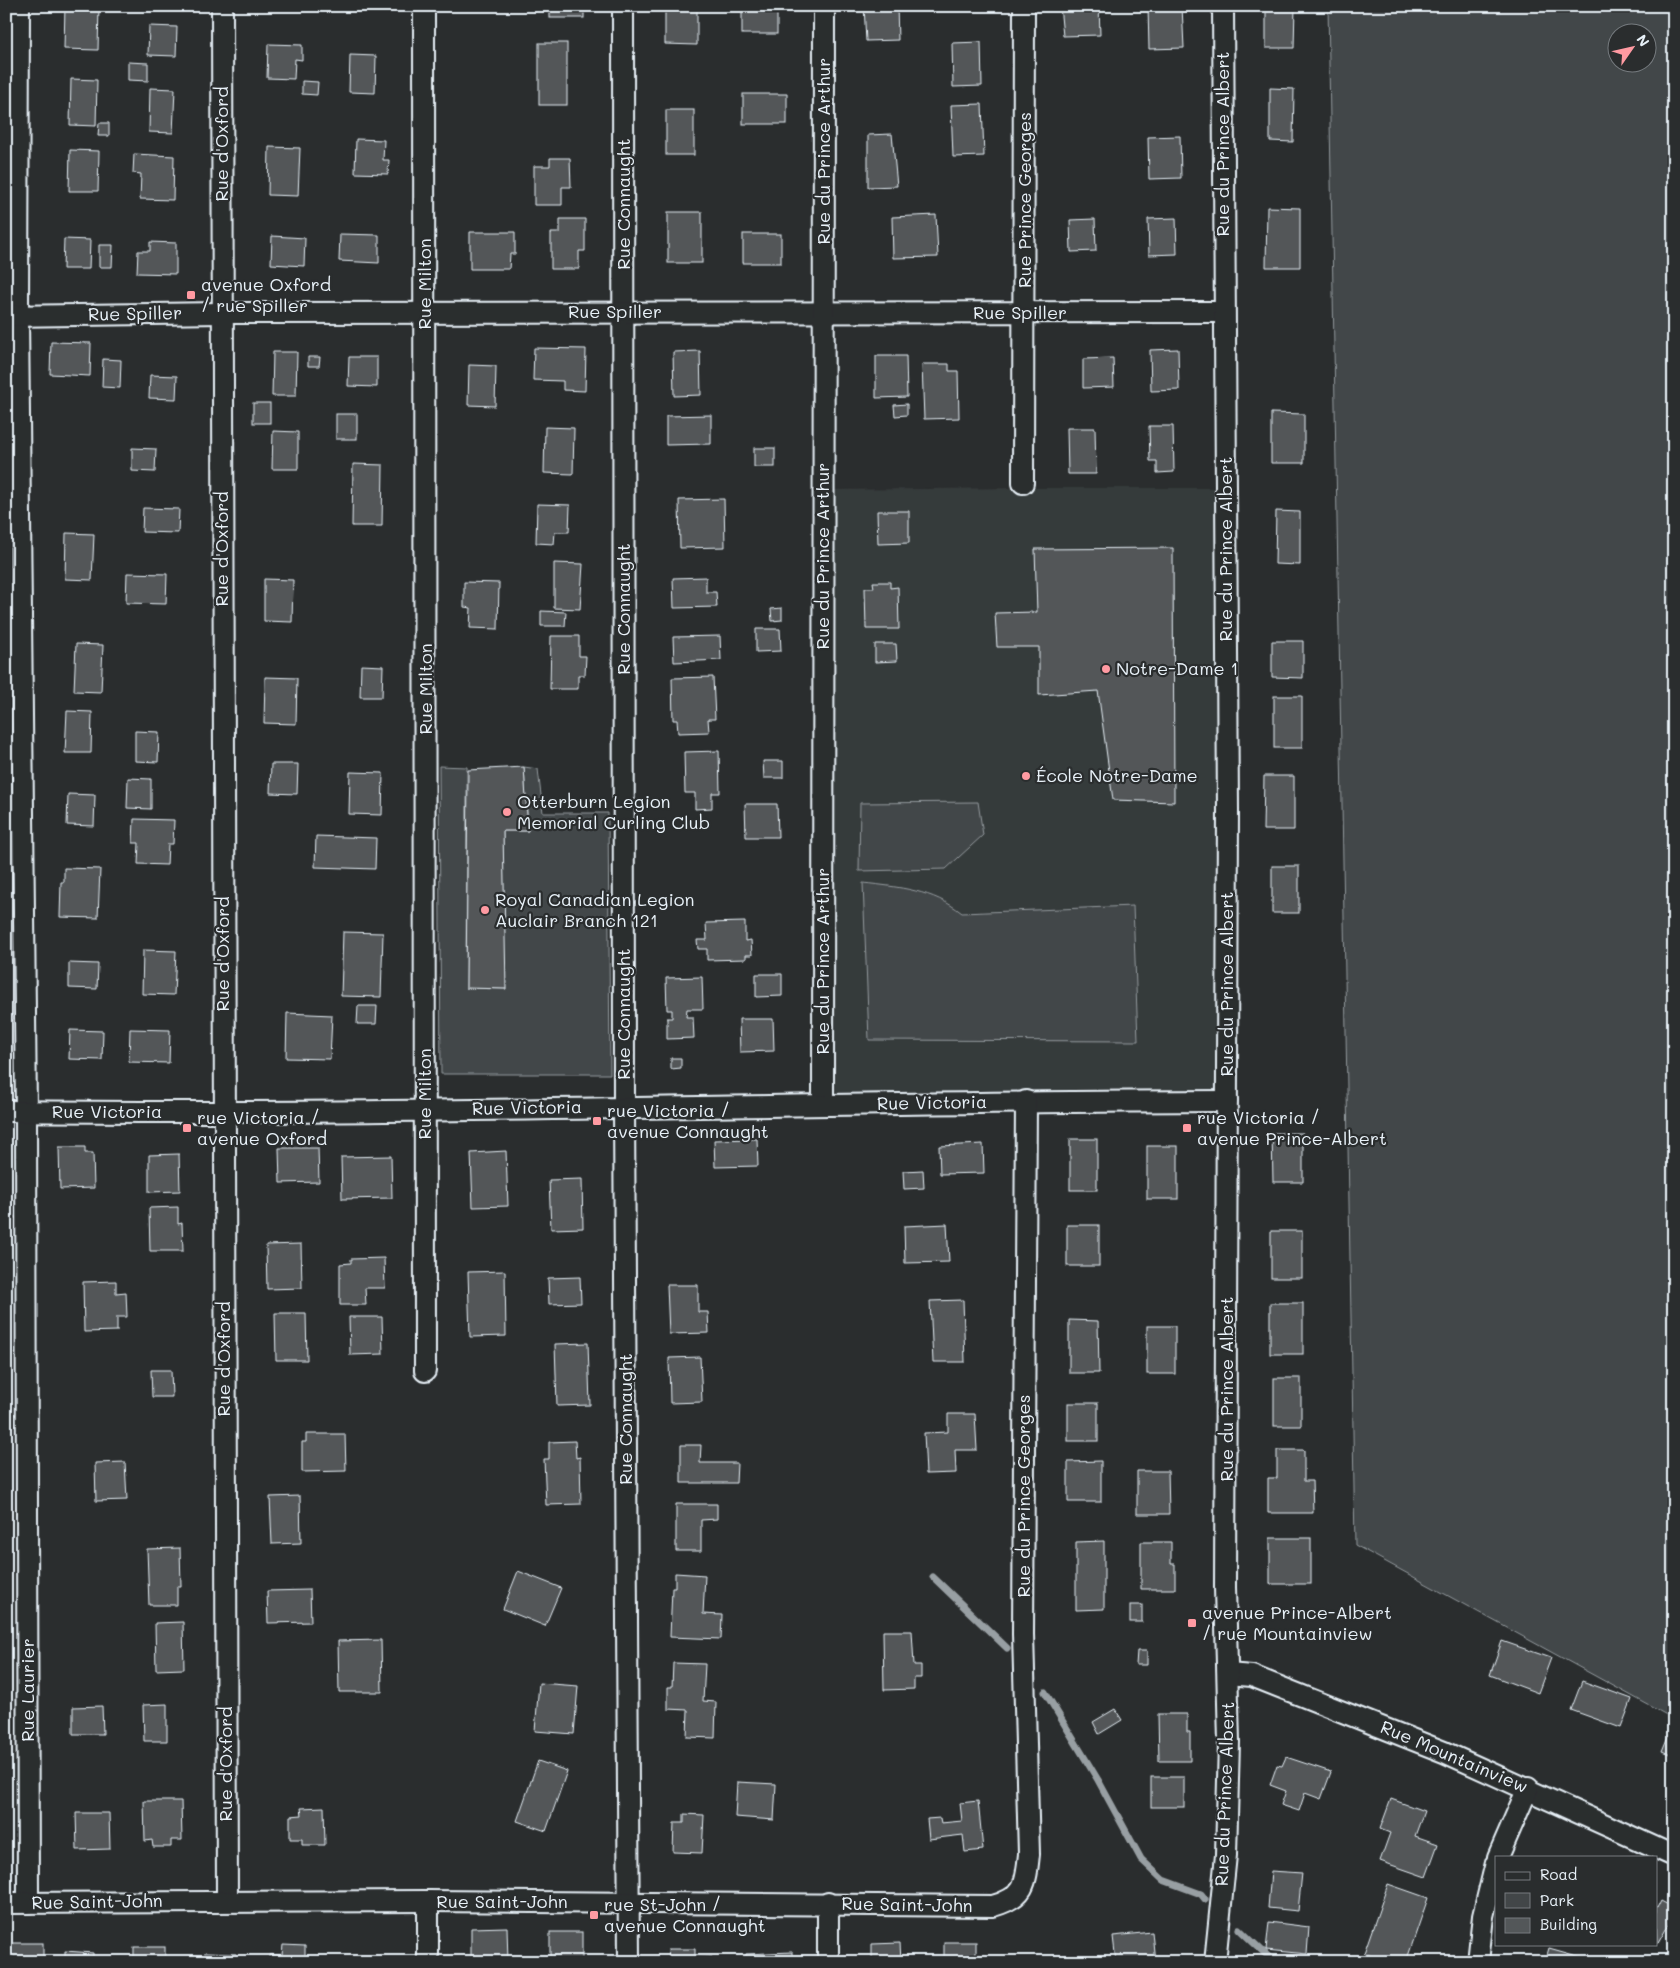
<svg xmlns="http://www.w3.org/2000/svg" width="1680" height="1968" font-family="Mali,sans-serif">
  <style>
    .built { fill: #363a3b }
    .green { fill: #424648; stroke: #959ca0; fill-rule: evenodd }
    .lines { fill: none; stroke-linecap: round; stroke-linejoin: round }
    .stream { stroke: #989fa3; stroke-width: 7 }
    .building { fill: #535759; stroke: #e8f1f8 }
    .minor-casing { stroke: #e8f1f8; stroke-width: 24 }
    .minor { stroke: #2a2d2e; stroke-width: 20 }
    .poi-dot { fill: #ff9aa2; stroke: #2a2d2e; stroke-width: 2 }
    .labels { text-anchor: middle; stroke-width: 4.5; stroke-linejoin: round; paint-order: stroke }
    .street-label { font-size: 18px; fill: #e8f1f8; stroke: #2a2d2e }
    .poi-label { font-size: 18px; fill: #e8f1f8; stroke: #2a2d2e; text-anchor: start }
  </style>
  <rect width="100%" height="100%" fill="#2a2d2e"/>
  <filter id="ink" filterUnits="userSpaceOnUse"><feTurbulence type="fractalNoise" baseFrequency=".02" numOctaves="2"/><feDisplacementMap in="SourceGraphic" scale="10" xChannelSelector="R" yChannelSelector="G"/><feConvolveMatrix kernelMatrix="1 2 1 2 8 2 1 2 1" color-interpolation-filters="sRGB"/></filter>
  <g filter="url(#ink)">
    <path class="built" d="M1028,488H1226L1227,1101L823,1105L822,490Z"/>
    <g class="green">
      <path d="M1328,6H1674V1719L1355,1545ZM1648,32V62H1618V32Z"/>
      <path d="M439,766L467,767L466,988L505,989L503,831H528L524,767L538,769L543,813H608L610,1074H441Z"/>
      <path d="M978,802L983,835L946,869L859,871L860,803Z"/>
      <path d="M863,883C899,887 933,890 962,913L1133,906L1138,1041L869,1040Z"/>
    </g>
    <g class="lines">
      <g class="stream">
        <path d="M933,1577L1007,1648"/>
        <path d="M1045,1692L1098,1780L1141,1859L1163,1880L1201,1894L1205,1899"/>
        <path d="M1239,1929L1274,1962"/>
      </g>
    </g>
    <g class="building">
      <path d="M65,6H99L98,50L64,49Z"/>
      <path d="M469,6H498V9L469,8Z"/>
      <rect x="550" y="6" width="34" height="12"/>
      <path d="M665,6H697V45L665,44Z"/>
      <path d="M864,6H897L898,40L866,41Z"/>
      <path d="M1060,6H1099L1100,35L1063,36Z"/>
      <path d="M1148,6H1182L1184,48L1149,49Z"/>
      <path d="M1266,6H1295L1294,48H1266Z"/>
      <rect x="742" y="9" width="35" height="25"/>
      <path d="M149,26L177,27L176,56L148,55Z"/>
      <path d="M981,42L982,86L953,87L952,43Z"/>
      <rect x="539" y="43" width="28" height="62"/>
      <path d="M268,44L302,45V60L295,59L294,79L267,78Z"/>
      <path d="M350,55L376,56L375,93L349,92Z"/>
      <path d="M128,62L148,63V81L128,80Z"/>
      <path d="M71,79L97,80L96,126L70,125Z"/>
      <path d="M302,81L318,82L317,95L302,94Z"/>
      <path d="M150,88L175,89L173,133L149,132Z"/>
      <path d="M1270,88L1294,89L1293,142L1270,141Z"/>
      <rect x="743" y="94" width="44" height="30"/>
      <path d="M982,104L984,156L953,157L951,105Z"/>
      <rect x="666" y="110" width="28" height="45"/>
      <path d="M99,123H109V136H98Z"/>
      <path d="M892,134L897,186L868,187V135Z"/>
      <path d="M1180,136L1181,178L1149,179L1148,137Z"/>
      <path d="M356,139L384,140L383,160H389L388,174L355,173Z"/>
      <path d="M269,147L300,148L298,196L268,195Z"/>
      <path d="M70,150L99,151L98,191H69Z"/>
      <path d="M134,154L174,156L173,200L140,199L141,174L133,173Z"/>
      <path d="M550,158H570L571,187H562V205H534V166H550Z"/>
      <path d="M1267,207L1300,208V267H1266Z"/>
      <rect x="668" y="212" width="34" height="51"/>
      <path d="M936,215L938,257L893,258L892,217Z"/>
      <path d="M1176,218L1177,254L1149,255L1148,219Z"/>
      <path d="M560,219H585V251H579V269H551V233H560Z"/>
      <path d="M1095,219L1096,251L1071,252L1070,220Z"/>
      <path d="M470,232H515V254H510L509,269H470Z"/>
      <path d="M340,234L379,235V263L339,261Z"/>
      <rect x="743" y="234" width="38" height="29"/>
      <path d="M272,236L305,238L304,266L271,264Z"/>
      <path d="M64,239L90,240L89,269H63Z"/>
      <path d="M150,242L176,243V274L137,273L138,251H150Z"/>
      <path d="M99,245H113L112,267H99Z"/>
      <path d="M51,342L91,343L90,376L50,374Z"/>
      <path d="M534,348L586,349L585,391L563,390V381L533,380Z"/>
      <path d="M1178,349L1179,390L1151,391L1150,350Z"/>
      <path d="M700,351L701,395L674,396L673,352Z"/>
      <path d="M273,352H297L296,396H272Z"/>
      <path d="M876,356H906L907,397L876,398Z"/>
      <path d="M308,357H320L319,366H308Z"/>
      <path d="M349,357H377V387L348,386Z"/>
      <path d="M1113,358L1114,387L1083,388V359Z"/>
      <path d="M103,359L121,360L120,388L102,387Z"/>
      <path d="M922,364H949V371H958L959,418L924,419Z"/>
      <path d="M469,365L496,366L495,406L468,405Z"/>
      <path d="M150,375L177,376L176,399L149,398Z"/>
      <rect x="253" y="403" width="17" height="20"/>
      <path d="M907,404V415L895,416L894,405Z"/>
      <path d="M1271,413L1304,414V463H1271Z"/>
      <rect x="336" y="414" width="21" height="25"/>
      <path d="M711,415V444L666,445V416Z"/>
      <path d="M1149,426H1173L1174,472L1157,473V461H1150Z"/>
      <path d="M545,427L574,428L573,474L544,473Z"/>
      <path d="M1067,428H1095L1096,474H1068Z"/>
      <path d="M273,431L298,432V469H272Z"/>
      <path d="M132,448L156,449L155,472L132,471Z"/>
      <rect x="754" y="448" width="21" height="19"/>
      <path d="M353,464L383,465L382,526H352Z"/>
      <path d="M724,499L725,547L680,548L679,500Z"/>
      <path d="M537,504L570,505L569,532H555L554,544L536,543Z"/>
      <path d="M143,508L179,509L178,533L142,532Z"/>
      <path d="M877,511H909V543L878,544Z"/>
      <path d="M1276,511L1300,512V565L1275,564Z"/>
      <path d="M66,533L94,534L92,580L65,579Z"/>
      <path d="M1173,548L1174,802L1113,800L1098,691L1039,695V647H997L995,613L1037,612L1035,549Z"/>
      <path d="M554,563L583,564L580,609L554,608Z"/>
      <path d="M127,573L167,574L166,604L126,603Z"/>
      <path d="M706,577V592H716L717,607L674,608L673,578Z"/>
      <path d="M264,579L293,580L292,622L264,621Z"/>
      <path d="M464,582L499,583L498,629L470,628L471,608L464,607Z"/>
      <path d="M873,582H890V588L898,587L899,629H866L865,588H874Z"/>
      <path d="M782,608V620L772,621L771,609Z"/>
      <path d="M541,611L566,612L565,626H541Z"/>
      <path d="M756,629H780L781,651L756,652Z"/>
      <path d="M551,636H579V656H586L585,675H578V689H550Z"/>
      <path d="M720,636L721,660L674,662L673,637Z"/>
      <path d="M1272,641H1303V678L1272,677Z"/>
      <path d="M76,644L103,645L101,692L74,691Z"/>
      <path d="M875,644H896L897,661L875,662Z"/>
      <path d="M361,665L383,666L382,697H360Z"/>
      <path d="M265,677L297,678L296,724L264,723Z"/>
      <path d="M713,677L715,719H708L709,732L678,733L677,720H673L672,678Z"/>
      <rect x="1274" y="696" width="28" height="52"/>
      <path d="M67,711L92,712L91,753H65Z"/>
      <path d="M135,731L159,732L158,762L135,761Z"/>
      <path d="M719,751L720,793H712V808L695,809V793H685L684,752Z"/>
      <path d="M763,761H783V778H764Z"/>
      <path d="M271,764H298L297,794L270,793Z"/>
      <path d="M524,767L528,831H503L506,989L466,988L468,770Z"/>
      <path d="M350,772L383,773L382,815L349,814Z"/>
      <path d="M1264,776H1294V830H1263Z"/>
      <path d="M128,778L151,779V809L127,808Z"/>
      <path d="M68,794L95,795L94,826L67,825Z"/>
      <path d="M745,804H777L778,837H746Z"/>
      <path d="M134,819L174,820L173,844H168L167,865L138,864L139,843H133Z"/>
      <path d="M316,836L376,838L375,869L315,867Z"/>
      <rect x="1272" y="866" width="27" height="47"/>
      <path d="M64,868L100,869L98,918L60,917L61,882H64Z"/>
      <path d="M745,922V941L751,940L752,955H746V959L707,960V949H698L697,940H707L706,923Z"/>
      <path d="M343,932L383,933L381,997L341,996Z"/>
      <path d="M143,950L176,951L174,995L142,994Z"/>
      <path d="M69,963L98,964L97,989L69,988Z"/>
      <path d="M756,974H782V996L756,997Z"/>
      <path d="M702,977L703,1009H687L686,1017H693L694,1038L667,1039V1018H672V1010H667L666,978Z"/>
      <path d="M358,1006H377L376,1024H357Z"/>
      <path d="M287,1013L332,1015L330,1059L286,1058Z"/>
      <path d="M739,1019H773L774,1051L740,1052Z"/>
      <path d="M130,1029L170,1030L169,1063L129,1062Z"/>
      <path d="M70,1030L103,1031L102,1060L69,1059Z"/>
      <path d="M671,1058H681V1068L671,1069Z"/>
      <path d="M1272,1133H1303V1182H1273Z"/>
      <path d="M757,1139L758,1166L715,1167L714,1140Z"/>
      <rect x="1070" y="1139" width="27" height="51"/>
      <path d="M983,1144L984,1173L940,1174L939,1146Z"/>
      <rect x="1147" y="1146" width="31" height="53"/>
      <path d="M59,1147H85V1153H93L94,1188L60,1189Z"/>
      <path d="M279,1148H318L319,1182L280,1183Z"/>
      <path d="M506,1151L508,1206L473,1207L471,1153Z"/>
      <path d="M179,1154L180,1191L149,1192V1155Z"/>
      <path d="M391,1156L392,1198L342,1199L341,1157Z"/>
      <path d="M923,1170L924,1188L904,1189L903,1171Z"/>
      <path d="M582,1179L583,1228L551,1229L549,1180Z"/>
      <path d="M178,1207V1224L182,1223L183,1251H150L149,1208Z"/>
      <path d="M947,1224L949,1262L905,1263L904,1226Z"/>
      <rect x="1067" y="1225" width="32" height="41"/>
      <rect x="1271" y="1231" width="31" height="47"/>
      <path d="M301,1244L302,1288L267,1289L266,1245Z"/>
      <path d="M384,1258L385,1288H365L366,1305H340V1264L351,1263V1259Z"/>
      <path d="M505,1271L506,1336L470,1337L468,1272Z"/>
      <path d="M580,1277L581,1303L549,1304L548,1278Z"/>
      <path d="M116,1281V1293L126,1292L127,1317H117V1331L84,1332L83,1282Z"/>
      <path d="M667,1285H698V1312H708L709,1333L669,1334Z"/>
      <path d="M963,1300L965,1362H933L930,1301Z"/>
      <rect x="1270" y="1303" width="33" height="51"/>
      <path d="M275,1313H306L307,1360H276Z"/>
      <path d="M349,1317H382L383,1354L350,1355Z"/>
      <path d="M1069,1320L1098,1321L1099,1373H1069Z"/>
      <rect x="1147" y="1326" width="28" height="48"/>
      <path d="M588,1343L590,1405L557,1406L555,1344Z"/>
      <path d="M700,1357L702,1402L670,1403L669,1358Z"/>
      <path d="M151,1370H171L172,1397H152Z"/>
      <rect x="1274" y="1378" width="27" height="48"/>
      <rect x="1068" y="1403" width="30" height="38"/>
      <path d="M948,1414H975L977,1450H955L956,1473L926,1474L924,1433L948,1432Z"/>
      <path d="M306,1434H345L346,1471L302,1472V1442H306Z"/>
      <path d="M575,1441L576,1458L580,1457L581,1504L546,1505L544,1459H549V1442Z"/>
      <path d="M681,1445H701L700,1463H737L736,1483H681Z"/>
      <path d="M1277,1450H1304V1481H1312L1313,1513H1268V1478H1277Z"/>
      <path d="M1101,1461V1502H1068V1462Z"/>
      <path d="M125,1462L127,1500L96,1501L95,1463Z"/>
      <path d="M1137,1471H1168L1169,1514H1137Z"/>
      <path d="M300,1496L301,1543L272,1544L270,1497Z"/>
      <path d="M676,1504H717V1519L701,1520V1551H676Z"/>
      <rect x="1270" y="1538" width="41" height="46"/>
      <path d="M1104,1541V1609L1076,1610V1542Z"/>
      <path d="M1141,1542H1171V1564H1175V1589H1141Z"/>
      <path d="M180,1548L181,1586H177V1605H149L147,1549Z"/>
      <path d="M518,1571L561,1588L545,1626L503,1609Z"/>
      <path d="M675,1573L705,1575L703,1614L722,1615L721,1639L670,1637L672,1588H675Z"/>
      <path d="M310,1590L311,1622L268,1623L267,1591Z"/>
      <rect x="1130" y="1605" width="12" height="17"/>
      <path d="M183,1622L184,1669L156,1670L155,1623Z"/>
      <path d="M883,1631H912L914,1665H921V1678H914V1689L884,1690Z"/>
      <path d="M381,1640L382,1692H339L338,1641Z"/>
      <path d="M1502,1641L1551,1658L1538,1693L1490,1675Z"/>
      <path d="M1137,1651H1147V1665H1136Z"/>
      <path d="M673,1663L705,1664L703,1701L716,1702L715,1738L687,1737L688,1710L668,1709V1687H672Z"/>
      <path d="M1582,1681L1632,1699L1621,1728L1571,1710Z"/>
      <path d="M539,1683L578,1686L574,1734L535,1731Z"/>
      <path d="M167,1704V1741H144L143,1705Z"/>
      <path d="M102,1706L103,1734H73V1707Z"/>
      <path d="M1115,1709L1122,1720L1099,1734L1093,1722Z"/>
      <path d="M1158,1714H1187V1732H1190V1761H1159Z"/>
      <path d="M1671,1729L1674,1730V1756L1662,1751Z"/>
      <path d="M1286,1757L1331,1772L1321,1799L1305,1793L1299,1811L1281,1805L1286,1791L1270,1785L1277,1765L1282,1766Z"/>
      <path d="M538,1761L567,1771L546,1831L517,1821Z"/>
      <rect x="1151" y="1777" width="33" height="30"/>
      <path d="M737,1782L776,1784L774,1820L735,1817Z"/>
      <path d="M1391,1799L1424,1811L1415,1836L1438,1844L1426,1877L1380,1861L1390,1833L1380,1829Z"/>
      <path d="M144,1801H181L182,1840H171V1847H153L152,1840L145,1841Z"/>
      <path d="M978,1801L983,1850L965,1852L963,1835L929,1839L927,1819L940,1818L941,1823L962,1821L960,1803Z"/>
      <path d="M324,1807L325,1845H302V1839H290V1816L302,1815L301,1808Z"/>
      <path d="M76,1813H109L110,1849L77,1850Z"/>
      <path d="M684,1814L704,1815L702,1853L673,1852L674,1823H684Z"/>
      <path d="M1271,1871L1302,1873L1298,1911L1268,1908Z"/>
      <path d="M1388,1884L1428,1898L1406,1962H1388L1364,1953Z"/>
      <path d="M1661,1901L1674,1908V1915L1657,1945L1656,1906L1658,1907Z"/>
      <path d="M1269,1922L1309,1927L1307,1954L1266,1950Z"/>
      <path d="M507,1927L508,1962H471V1928Z"/>
      <rect x="550" y="1932" width="32" height="30"/>
      <path d="M1152,1932L1155,1962H1116L1113,1936Z"/>
      <rect x="944" y="1942" width="32" height="20"/>
      <rect x="6" y="1943" width="37" height="19"/>
      <path d="M900,1943L901,1962H872V1944Z"/>
      <path d="M283,1945L305,1946V1962H269V1955H282Z"/>
      <rect x="134" y="1947" width="31" height="15"/>
      <path d="M1549,1948L1581,1957L1580,1962H1545Z"/>
      <path d="M668,1949H695V1958L712,1957V1962H669Z"/>
      <path d="M65,1951L93,1953V1962H60V1958H65Z"/>
      <path d="M792,1952V1962H746V1954Z"/>
      <path d="M205,1953L236,1954V1962H205Z"/>
    </g>
    <g class="lines">
      <defs>
        <g id="minor">
          <path d="M19,6L18,316L26,1112L28,1903"/>
          <path d="M222,6L227,1901"/>
          <path d="M424,6L425,1371"/>
          <path d="M623,6L624,1107L629,1962"/>
          <path d="M6,316L222,313L1224,312"/>
          <path d="M1023,483L1024,6"/>
          <path d="M823,1105L824,6"/>
          <path d="M6,1111C413,1116 820,1102 1227,1101"/>
          <path d="M1228,1674L1252,1676L1444,1752L1674,1856"/>
          <path d="M1498,1857L1528,1788"/>
          <path d="M428,1901V1962"/>
          <path d="M6,1903L428,1901L993,1906C1025,1897 1026,1884 1029,1854L1023,1634L1026,1101"/>
          <path d="M828,1903V1962"/>
          <path d="M1215,1962L1226,1855L1229,1742L1225,1587L1228,810L1223,6"/>
          <path d="M1478,1962L1483,1916L1496,1863"/>
        </g>
      </defs>
      <use href="#minor" class="minor-casing"/>
      <use href="#minor" class="minor"/>
    </g>
  </g>
  <g class="poi-dot">
    <rect x="186" y="290" width="10" height="10" rx="2.5"/>
    <circle cx="1106" cy="669" r="5"/>
    <circle cx="1026" cy="776" r="5"/>
    <circle cx="507" cy="812" r="5"/>
    <circle cx="485" cy="910" r="5"/>
    <rect x="592" y="1116" width="10" height="10" rx="2.5"/>
    <rect x="182" y="1123" width="10" height="10" rx="2.5"/>
    <rect x="1182" y="1123" width="10" height="10" rx="2.5"/>
    <rect x="1187" y="1618" width="10" height="10" rx="2.5"/>
    <rect x="589" y="1910" width="10" height="10" rx="2.5"/>
  </g>
  <g class="labels">
    <g class="street-label">
      <text transform="translate(222 144) rotate(-90)" y="6">Rue d'Oxford</text>
      <text transform="translate(1223 144) rotate(-90)" y="6">Rue du Prince Albert</text>
      <text transform="translate(824 151) rotate(-90)" y="6">Rue du Prince Arthur</text>
      <text transform="translate(1025 200) rotate(-90)" y="6">Rue Prince Georges</text>
      <text transform="translate(624 204) rotate(-90)" y="6">Rue Connaught</text>
      <text transform="translate(425 284) rotate(-90)" y="6">Rue Milton</text>
      <text x="615" y="318">Rue Spiller</text>
      <text x="1020" y="319">Rue Spiller</text>
      <text transform="translate(135 314) rotate(-1)" y="6">Rue Spiller</text>
      <text transform="translate(222 549) rotate(-90)" y="6">Rue d'Oxford</text>
      <text transform="translate(1226 549) rotate(-90)" y="6">Rue du Prince Albert</text>
      <text transform="translate(823 556) rotate(-90)" y="6">Rue du Prince Arthur</text>
      <text transform="translate(624 609) rotate(-90)" y="6">Rue Connaught</text>
      <text transform="translate(426 689) rotate(-90)" y="6">Rue Milton</text>
      <text transform="translate(223 954) rotate(-90)" y="6">Rue d'Oxford</text>
      <text transform="translate(823 961) rotate(-90)" y="6">Rue du Prince Arthur</text>
      <text transform="translate(1227 984) rotate(-90)" y="6">Rue du Prince Albert</text>
      <text transform="translate(624 1014) rotate(-90)" y="6">Rue Connaught</text>
      <text transform="translate(425 1094) rotate(-90)" y="6">Rue Milton</text>
      <text transform="translate(932 1103) rotate(-1)" y="6">Rue Victoria</text>
      <text transform="translate(527 1108) rotate(-1)" y="6">Rue Victoria</text>
      <text x="107" y="1118">Rue Victoria</text>
      <text transform="translate(224 1359) rotate(-90)" y="6">Rue d'Oxford</text>
      <text transform="translate(1227 1389) rotate(-90)" y="6">Rue du Prince Albert</text>
      <text transform="translate(626 1419) rotate(-90)" y="6">Rue Connaught</text>
      <text transform="translate(1024 1496) rotate(-90)" y="6">Rue du Prince Georges</text>
      <text transform="translate(28 1690) rotate(-90)" y="6">Rue Laurier</text>
      <text transform="translate(1454 1757) rotate(23)" y="6">Rue Mountainview</text>
      <text transform="translate(226 1764) rotate(-90)" y="6">Rue d'Oxford</text>
      <text transform="translate(1225 1794) rotate(-88)" y="6">Rue du Prince Albert</text>
      <text transform="translate(97 1902) rotate(-1)" y="6">Rue Saint-John</text>
      <text x="502" y="1908">Rue Saint-John</text>
      <text transform="translate(907 1905) rotate(1)" y="6">Rue Saint-John</text>
    </g>
    <g class="poi-label">
      <text x="201" y="291">avenue Oxford<tspan x="201" dy="21">/ rue Spiller</tspan></text>
      <text x="1116" y="675">Notre-Dame 1</text>
      <text x="1036" y="782">École Notre-Dame</text>
      <text x="517" y="808">Otterburn Legion<tspan x="517" dy="21">Memorial Curling Club</tspan></text>
      <text x="495" y="906">Royal Canadian Legion<tspan x="495" dy="21">Auclair Branch 121</tspan></text>
      <text x="607" y="1117">rue Victoria /<tspan x="607" dy="21">avenue Connaught</tspan></text>
      <text x="197" y="1124">rue Victoria /<tspan x="197" dy="21">avenue Oxford</tspan></text>
      <text x="1197" y="1124">rue Victoria /<tspan x="1197" dy="21">avenue Prince-Albert</tspan></text>
      <text x="1202" y="1619">avenue Prince-Albert<tspan x="1202" dy="21">/ rue Mountainview</tspan></text>
      <text x="604" y="1911">rue St-John /<tspan x="604" dy="21">avenue Connaught</tspan></text>
    </g>
  </g>
  <rect width="1680" height="1968" fill="none" stroke="#2a2d2e" stroke-width="25"/>
  <rect x="12" y="12" width="1655" height="1943" fill="none" stroke="#e8f1f8" stroke-width="2" filter="url(#ink)"/>
  <rect x="1495" y="1856" width="162" height="90" fill="#2a2d2e" stroke="#767b7f"/>
  <rect x="1505" y="1872" width="25" height="8" fill="#2a2d2e" stroke="#767b7f"/>
  <text x="1540" y="1880" font-size="15" fill="#e8f1f8">Road</text>
  <rect x="1505" y="1893" width="25" height="15" fill="#424648" stroke="#767b7f"/>
  <text x="1540" y="1906" font-size="15" fill="#e8f1f8">Park</text>
  <rect x="1505" y="1918" width="25" height="15" fill="#535759" stroke="#767b7f"/>
  <text x="1540" y="1930" font-size="15" fill="#e8f1f8">Building</text>
  <g transform="translate(1632 48) rotate(56)"><circle r="24" fill="#2a2d2e" stroke="#767b7f"/>
  <path d="M0-4L9 19L0 12L-9 19Z" fill="#ff9aa2"/>
  <text y="-8" font-size="14" font-weight="bold" text-anchor="middle" fill="#e8f1f8">N</text>
  </g>
</svg>
